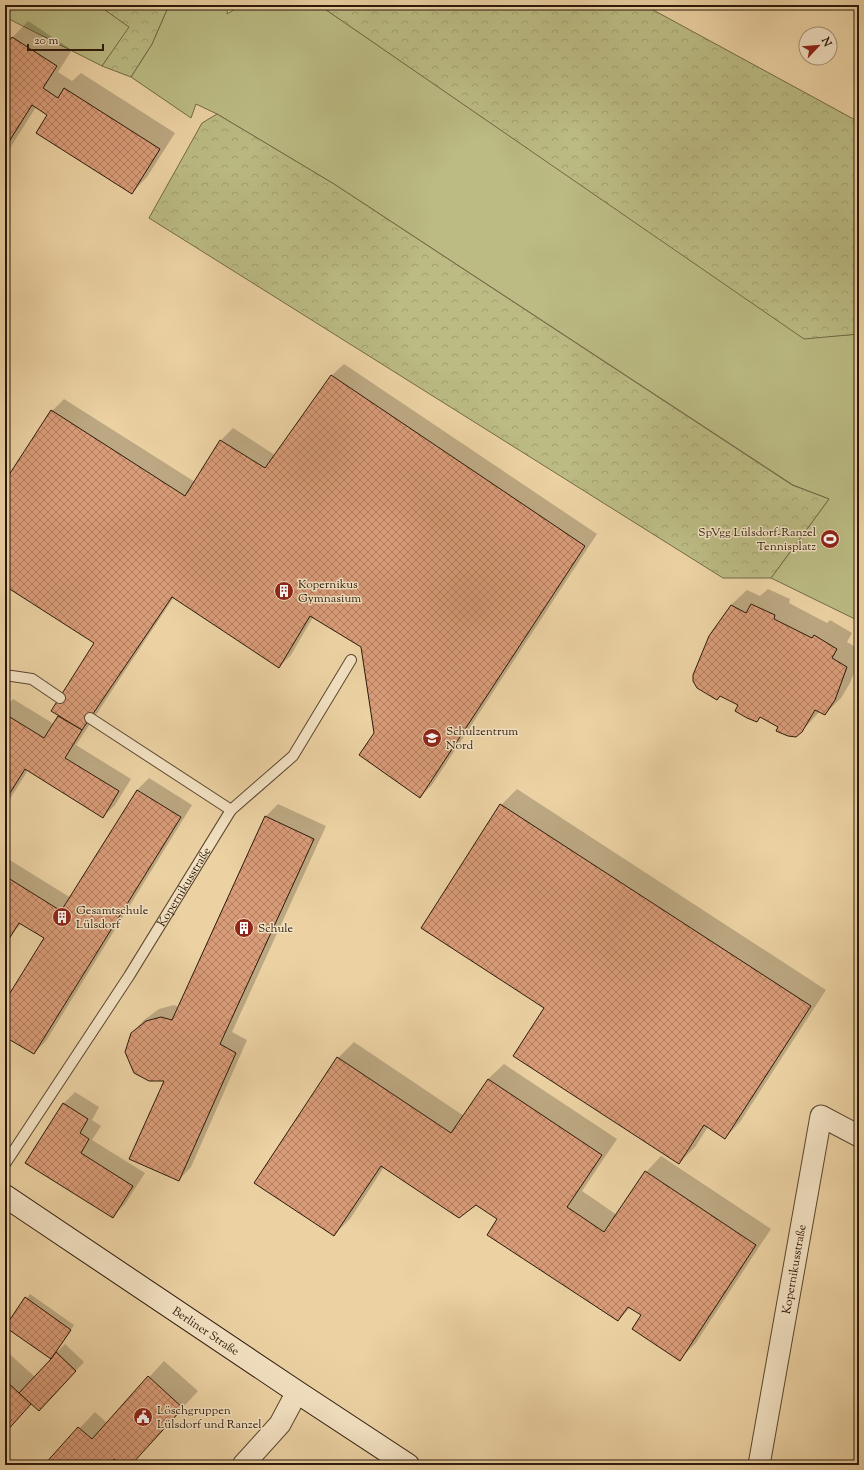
<svg xmlns="http://www.w3.org/2000/svg" width="864" height="1470" font-family="'Sorts Mill Goudy',serif">
  <style>
    .grass { fill: #bbbb83; stroke: #736a46 }
    .forest { fill: url(#forest-crowns); stroke: #736a46 }
    .shadow { fill: #0003 }
    .building { fill: url(#building-cross-hatch); stroke: #2b190a }
    .lines { fill: none; stroke-linecap: round; stroke-linejoin: round }
    .lane-casing { stroke: #5b4730; stroke-width: 12 }
    .street-casing { stroke: #5b4730; stroke-width: 23 }
    .secondary-casing { stroke: #2b190a; stroke-width: 24 }
    .lane { stroke: #f3e2c3; stroke-width: 10 }
    .street { stroke: #f3e2c3; stroke-width: 21 }
    .secondary { stroke: #f3e2c3; stroke-width: 22 }
    .labels { text-anchor: middle; stroke-width: 3; stroke-linejoin: round; paint-order: stroke }
    .poi-label { font-size: 12px; fill: #2b190a; stroke: #f3e2c3; text-anchor: start }
    .street-label { font-size: 12px; fill: #2b190a; stroke: #f3e2c3 }
  </style>
  <defs>
    <pattern id="forest-crowns" width="20" height="18" patternUnits="userSpaceOnUse"><rect width="20" height="18" fill="#bbbb83"/><path d="M2 6a3 3 0 1 1 6 0M12 15a3 3 0 1 1 6 0" fill="none" stroke="#a1a070"/></pattern>
    <pattern id="building-cross-hatch" width="8" height="8" patternUnits="userSpaceOnUse"><rect width="8" height="8" fill="#d99c78"/><path d="M0 0l8 8M0 8l8-8" fill="none" stroke="#b07e61"/></pattern>
  </defs>
  <rect width="100%" height="100%" fill="#ecd2a3"/>
  <filter id="stains"><feTurbulence type="fractalNoise" baseFrequency=".005" numOctaves="4"/><feColorMatrix values="0 0 0 0 .2 0 0 0 0 .09 0 0 0 0 .02 0 0 0 .5 -.17"/></filter>
  <radialGradient id="worn" r=".72"><stop offset=".6" stop-color="#630" stop-opacity="0"/><stop offset="1" stop-color="#630" stop-opacity=".3"/></radialGradient>
  <g class="grass">
    <path d="M5,5H98L130,27L102,66L5,17Z"/>
    <path d="M169,5H228L227,14L235,9L236,5H319L804,338L859,334V621L771,578L829,499L793,485L334,184L217,114L196,104L191,118L131,77L152,44Z"/>
  </g>
  <g class="forest">
    <path d="M98,5H169L152,44L131,77L102,66L129,27Z"/>
    <path d="M319,5H644L859,122V334L804,339Z"/>
    <path d="M217,114L334,184L792,485L829,499L771,578H723L149,218L202,123Z"/>
  </g>
  <g class="shadow">
    <path d="M28,21L72,50L58,72L72,81L81,73L175,133L147,177L132,193L49,115L36,107L5,156V49L13,37Z"/>
    <path d="M344,364L597,534L432,785L420,797L375,733L362,647L313,617L291,655L279,667L174,597L76,745L131,779L115,805L103,817L28,770L5,807V707L13,699L54,724L60,715L95,643L5,585V483L52,411L64,399L195,482L221,440L233,428L275,455L331,376Z"/>
    <path d="M768,589L790,599L789,603L827,623L830,620L852,633L847,642L859,649V660L850,683L841,698L825,714L820,711L802,731L761,717L757,721L740,705L731,605L747,590L760,596Z"/>
    <path d="M149,778L192,805L46,1041L34,1053L5,1035V1003L45,938L22,923L9,937L5,935V857L71,898L137,790Z"/>
    <path d="M517,789L826,990L740,1122L725,1138L708,1127L695,1147L679,1163L501,805Z"/>
    <path d="M278,804L326,826L232,1032L247,1040L191,1167L179,1180L165,1080L132,1033L144,1020L159,1009L174,1005L179,1007L266,816Z"/>
    <path d="M354,1042L464,1116L488,1079L504,1064L617,1139L582,1191L617,1215L646,1172L661,1156L771,1229L695,1344L679,1360L642,1315L631,1307L618,1320L499,1218L476,1203L384,1167L350,1219L334,1235L338,1058Z"/>
    <path d="M75,1092L99,1107L92,1120L101,1126L92,1140L145,1173L125,1204L113,1216L27,1163L63,1104Z"/>
    <path d="M30,1294L74,1325L57,1351H58L65,1344L84,1362L47,1402L32,1403L5,1433V1350L35,1377L52,1359L6,1326Z"/>
    <path d="M164,1361L198,1391L130,1465H122L115,1459L109,1465H45L95,1412L107,1423Z"/>
    <path d="M821,1461L841,1465H816Z"/>
    <path d="M793,1463L802,1465H791Z"/>
  </g>
  <g class="building">
    <path d="M12,37L57,66L43,88L58,98L64,88L160,149L132,194L36,133L47,115L32,105L5,148V47Z"/>
    <path d="M331,375L585,546L420,798L359,755L374,733L361,647L310,616L279,668L172,597L82,730L51,711L94,643L5,586V481L51,410L185,496L220,440L265,468Z"/>
    <path d="M751,604L775,615L774,619L812,638L814,635L837,649L832,658L847,667L835,700L825,715L815,710L802,732L796,737L788,736L776,731L778,727L760,717L757,722L747,718L735,711L738,705L720,696L717,700L697,688L693,681V675L709,636L731,605L746,613Z"/>
    <path d="M5,714L44,738L58,716L82,730L65,758L119,791L103,818L25,769L5,801Z"/>
    <path d="M137,790L181,817L34,1054L5,1037V1001L44,938L19,923L9,939L5,936V876L61,911Z"/>
    <path d="M500,804L811,1006L725,1139L704,1125L679,1164L513,1056L544,1008L421,928Z"/>
    <path d="M265,816L314,839L220,1044L236,1053L179,1181L129,1159L164,1081H149L134,1073L125,1052L131,1033L146,1021L161,1017L172,1020Z"/>
    <path d="M337,1057L451,1133L488,1079L602,1155L567,1207L604,1232L645,1171L756,1245L680,1361L632,1329L641,1315L628,1307L618,1321L487,1235L497,1219L476,1205L459,1218L381,1166L334,1236L254,1183Z"/>
    <path d="M63,1103L88,1119L80,1133L89,1139L81,1153L133,1186L113,1218L25,1163Z"/>
    <path d="M25,1297L71,1330L51,1359L5,1327Z"/>
    <path d="M56,1352L76,1371L39,1411L19,1393L51,1359Z"/>
    <path d="M148,1376L183,1408L131,1465H121L114,1459L109,1465H44L78,1427L92,1439Z"/>
    <path d="M5,1380L31,1404L5,1433Z"/>
  </g>
  <g class="lines">
    <defs>
      <g id="lane">
        <path d="M5,675L32,679L60,698"/>
        <path d="M231,810L293,756L351,660"/>
        <path id="s1" d="M5,1164L129,976L231,810L90,718"/>
      </g>
      <g id="street">
        <path d="M243,1465L280,1424L297,1392"/>
        <path id="s2" d="M759,1465L821,1116L859,1136"/>
      </g>
      <g id="secondary">
        <path id="s3" d="M5,1196L297,1392L408,1465"/>
      </g>
    </defs>
    <use href="#lane" class="lane-casing"/>
    <use href="#street" class="street-casing"/>
    <use href="#secondary" class="secondary-casing"/>
    <use href="#lane" class="lane"/>
    <use href="#street" class="street"/>
    <use href="#secondary" class="secondary"/>
  </g>
  <defs>
    <symbol id="stadium-disc" viewBox="-11 -11 22 22"><circle r="9.5" fill="#8f2418" stroke="#f3e2c3"/><path d="M0-5a6.5 5 0 1 0 0 10a6.5 5 0 1 0 0-10ZM-3.5-1.8h7v3.6h-7Z" fill="#fff"/></symbol>
    <symbol id="building-disc" viewBox="-11 -11 22 22"><circle r="9.5" fill="#8f2418" stroke="#f3e2c3"/><path d="M-4-6H4V6H1V3H-1V6H-4ZM-2.5-4.3h1.7v1.8h-1.7ZM.8-4.3h1.7v1.8H.8ZM-2.5-1h1.7V.8h-1.7ZM.8-1h1.7V.8H.8Z" fill="#fff"/></symbol>
    <symbol id="school-disc" viewBox="-11 -11 22 22"><circle r="9.5" fill="#8f2418" stroke="#f3e2c3"/><path d="M0-5L7-2L0 1L-7-2ZM-4 1L0 2.5L4 1V4Q0 6-4 4Z" fill="#fff"/></symbol>
    <symbol id="civic-disc" viewBox="-11 -11 22 22"><circle r="9.5" fill="#8f2418" stroke="#f3e2c3"/><path d="M-.6-6.5H3V-4.5H.6V-3L4-1V1h2V6H-6V1h2V-1L-.6-3ZM-1.2 2.5V6h2.4V2.5Z" fill="#fff"/></symbol>
  </defs>
  <g fill-rule="evenodd">
    <use href="#stadium-disc" x="819" y="528" width="22" height="22"/>
    <use href="#building-disc" x="273" y="580" width="22" height="22"/>
    <use href="#school-disc" x="421" y="727" width="22" height="22"/>
    <use href="#building-disc" x="51" y="906" width="22" height="22"/>
    <use href="#building-disc" x="233" y="917" width="22" height="22"/>
    <use href="#civic-disc" x="132" y="1406" width="22" height="22"/>
  </g>
  <g class="labels">
    <g class="poi-label">
      <text x="816" y="536" text-anchor="end">SpVgg Lülsdorf-Ranzel<tspan x="816" dy="14">Tennisplatz</tspan></text>
      <text x="298" y="588">Kopernikus<tspan x="298" dy="14">Gymnasium</tspan></text>
      <text x="446" y="735">Schulzentrum<tspan x="446" dy="14">Nord</tspan></text>
      <text x="76" y="914">Gesamtschule<tspan x="76" dy="14">Lülsdorf</tspan></text>
      <text x="258" y="932">Schule</text>
      <text x="157" y="1414">Löschgruppen<tspan x="157" dy="14">Lülsdorf und Ranzel</tspan></text>
    </g>
    <g class="street-label">
      <text dy="4" stroke="none"><textPath href="#s1" startOffset="330">Kopernikusstraße</textPath></text>
      <text dy="4" stroke="none"><textPath href="#s2" startOffset="199">Kopernikusstraße</textPath></text>
      <text dy="4" stroke="none"><textPath href="#s3" startOffset="242">Berliner Straße</textPath></text>
    </g>
  </g>
  <rect width="864" height="1470" fill="none" stroke="#ecd2a3" stroke-width="20"/>
  <rect x="6" y="6" width="852" height="1458" fill="none" stroke="#2b190a" stroke-width="2"/>
  <rect x="10" y="10" width="844" height="1450" fill="none" stroke="#2b190a"/>
  <g transform="translate(818 46) rotate(64)"><circle r="19" fill="#f3e2c3" stroke="#a39279"/>
  <path d="M0-3L7 15L0 10L-7 15Z" fill="#8f2418"/>
  <text y="-6" font-size="11" font-weight="bold" text-anchor="middle" fill="#2b190a">N</text>
  </g>
  <path d="M28 44v6h75v-6" fill="none" stroke="#2b190a" stroke-width="2"/>
  <text x="34" y="44" font-size="12" fill="#2b190a" stroke="#f3e2c3" stroke-width="3" paint-order="stroke">20 m</text>
  <rect width="100%" height="100%" filter="url(#stains)"/>
  <rect width="100%" height="100%" fill="url(#worn)"/>
</svg>
